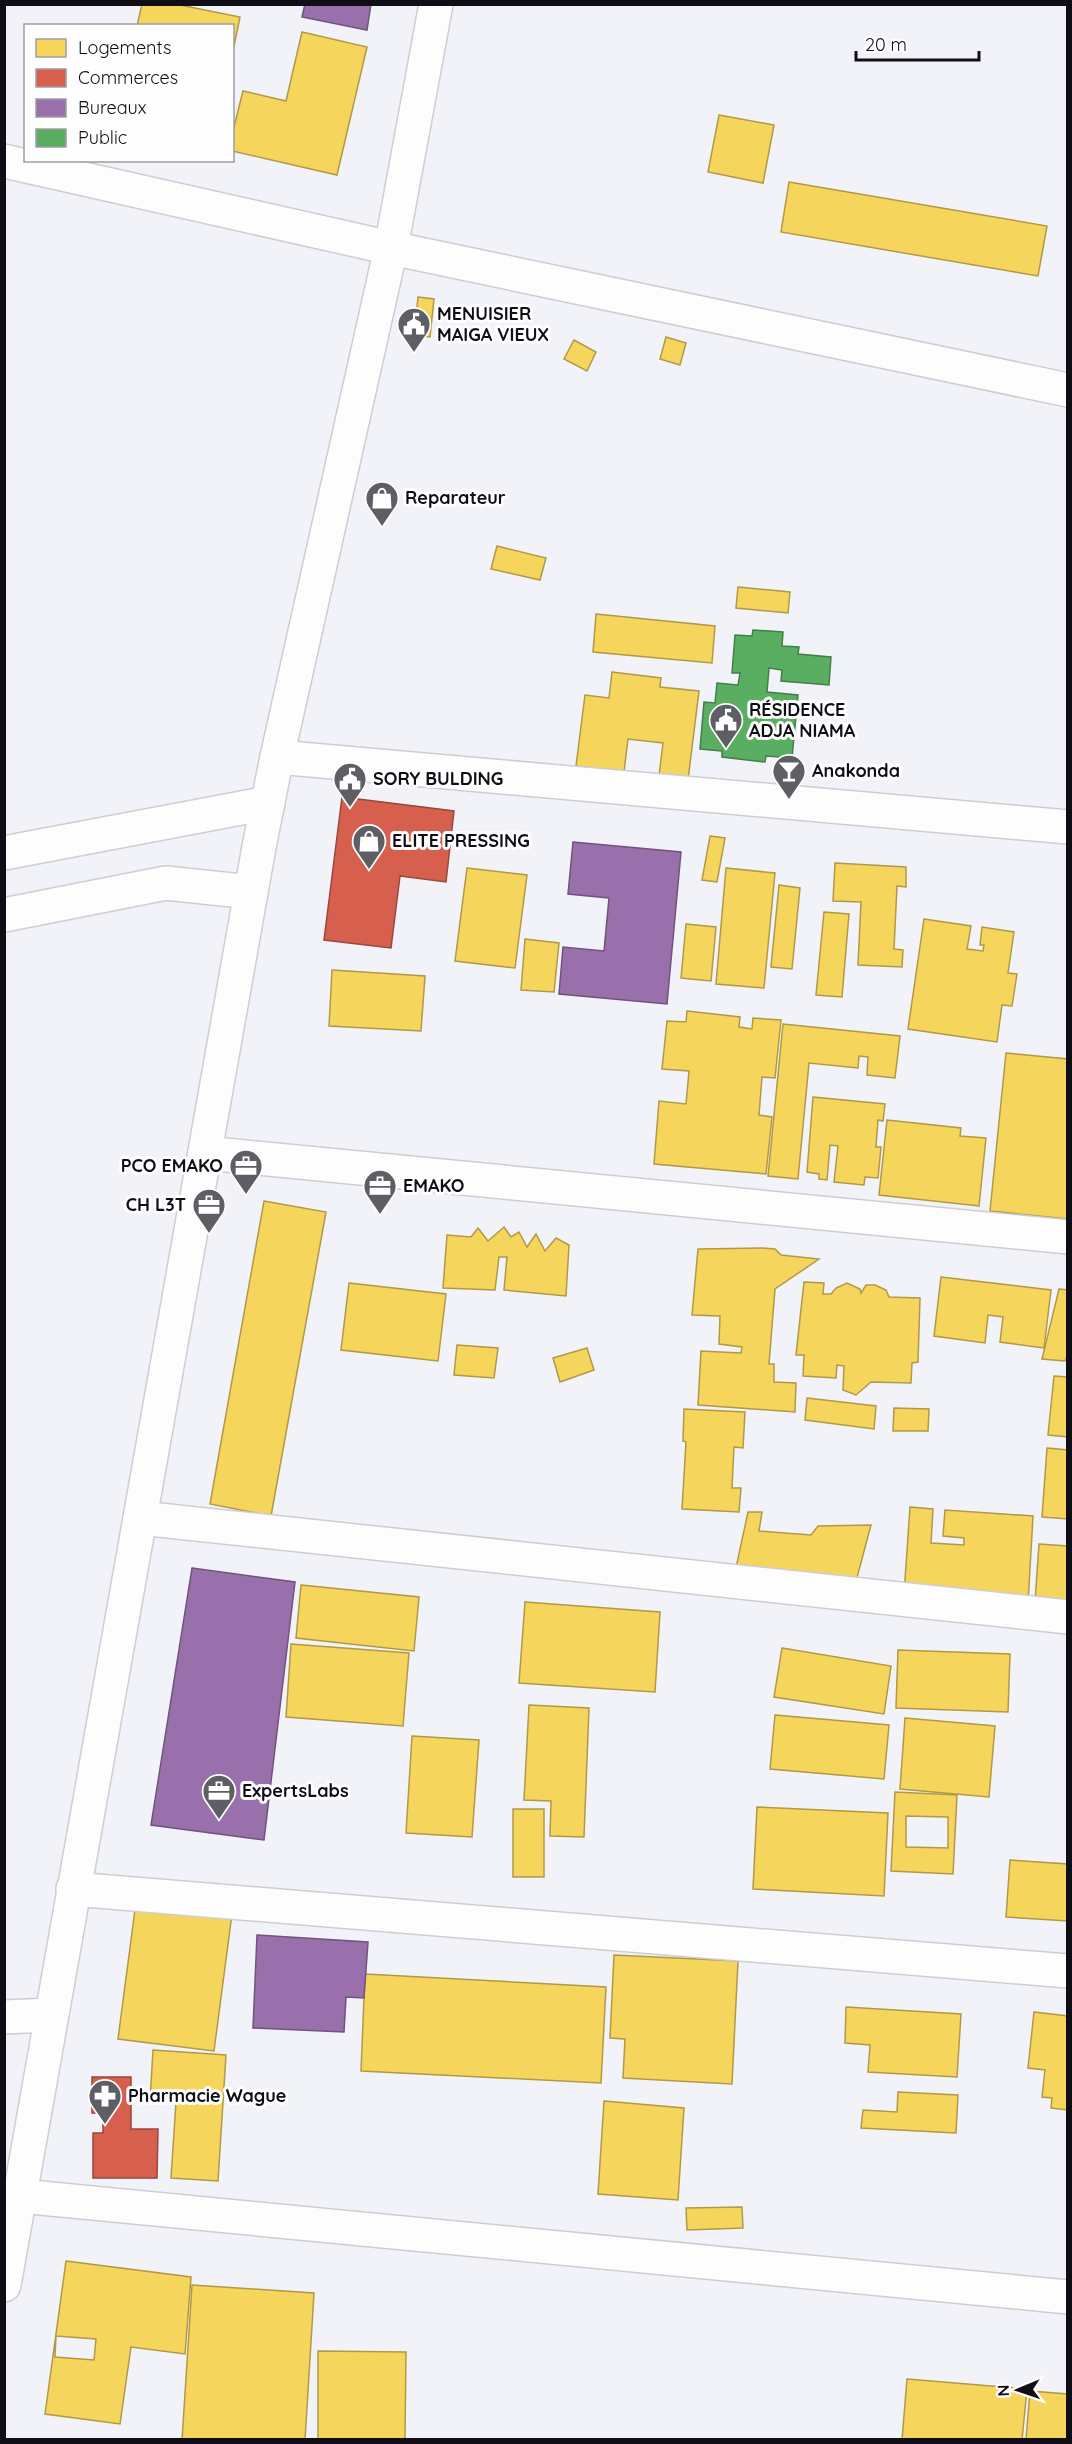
<svg xmlns="http://www.w3.org/2000/svg" width="1072" height="2444" font-family="Quicksand,sans-serif">
  <style>
    .homes { fill: #f6d55c; stroke: #b19947; stroke-width: 1.5; fill-rule: evenodd }
    .shops { fill: #d6604d; stroke: #9a473c; stroke-width: 1.5 }
    .offices { fill: #9970ab; stroke: #70537e; stroke-width: 1.5 }
    .public { fill: #5aae61; stroke: #447e4a; stroke-width: 1.5 }
    .lines { fill: none; stroke-linecap: round; stroke-linejoin: round }
    .minor-casing { stroke: #cdcdd4; stroke-width: 36 }
    .minor { stroke: #fdfdfe; stroke-width: 33 }
    .labels { text-anchor: middle; stroke-width: 6; stroke-linejoin: round; paint-order: stroke }
    .poi-label { font-size: 18px; font-weight: bold; fill: #0f0e15; stroke: #fefefe; text-anchor: start }
  </style>
  <rect width="100%" height="100%" fill="#f2f2f9"/>
  <g class="homes">
    <path d="M142,4H175L240,17L232,56V26H137Z"/>
    <path d="M302,32L367,47L337,175L232,151V135L243,91L286,101Z"/>
    <path d="M719,115L774,125L763,183L708,172Z"/>
    <path d="M789,182L1047,226L1038,276L781,232Z"/>
    <path d="M418,297L434,299L430,337L414,335Z"/>
    <path d="M666,337L686,343L680,365L660,359Z"/>
    <path d="M574,340L596,352L587,371L564,359Z"/>
    <path d="M497,546L546,558L540,580L491,569Z"/>
    <path d="M738,587L790,592L788,613L736,608Z"/>
    <path d="M596,614L715,626L712,663L593,652Z"/>
    <path d="M612,672L661,678L660,687L699,691L688,780L659,776L663,743L628,739L624,772L576,766L585,695L609,698Z"/>
    <path d="M710,836L725,838L717,882L702,880Z"/>
    <path d="M835,863L906,867V887L897,886L894,949L903,950L902,967L858,965L861,902L833,901Z"/>
    <path d="M467,868L527,875L515,968L455,961Z"/>
    <path d="M726,868L775,873L764,988L716,984Z"/>
    <path d="M779,885L800,888L792,969L771,967Z"/>
    <path d="M824,912L849,914L842,997L816,995Z"/>
    <path d="M924,919L971,926L967,949L983,951L984,945H980L982,927L1014,932L1008,973L1017,974L1012,1006L1002,1005L997,1042L908,1029Z"/>
    <path d="M686,924L716,927L711,981L681,978Z"/>
    <path d="M525,939L559,943L554,992L521,990Z"/>
    <path d="M332,970L425,976L421,1031L329,1026Z"/>
    <path d="M687,1011L740,1017L739,1027L752,1029L753,1018L781,1020L775,1078L762,1077L759,1115L772,1117L766,1174L654,1164L659,1101L686,1104L689,1071L662,1069L667,1021L686,1022Z"/>
    <path d="M783,1024L900,1036L895,1078L867,1075L868,1057L859,1056L858,1068L809,1063L798,1179L768,1176Z"/>
    <path d="M1006,1053L1068,1059V1219L990,1211Z"/>
    <path d="M813,1097L885,1104L883,1121L878,1120L876,1147H881L878,1178L865,1177L864,1185L834,1182L838,1146L830,1145L827,1180L819,1179V1174L807,1172Z"/>
    <path d="M887,1120L961,1128L960,1136L986,1138L979,1206L879,1195Z"/>
    <path d="M264,1201L326,1212L271,1516L210,1504Z"/>
    <path d="M504,1227L511,1237L519,1232L527,1247L536,1234L545,1251L556,1238L569,1245L566,1296L504,1290L507,1257H499L495,1290L443,1288L447,1235L471,1237L478,1228L488,1241Z"/>
    <path d="M763,1248L775,1249L781,1255L819,1259L775,1289L769,1364H774V1382L796,1383L795,1412L698,1405L701,1351L741,1353L742,1347L719,1344L720,1316L692,1315L698,1249Z"/>
    <path d="M941,1277L1051,1290L1044,1348L1000,1342L1003,1317L988,1315L985,1343L934,1336Z"/>
    <path d="M804,1282L824,1283L823,1294H831L836,1288L847,1283L860,1289L861,1293L866,1285H875L886,1290L889,1297L920,1298L918,1362L912,1363L911,1383L871,1382L856,1395L843,1390L844,1366L837,1365L836,1378L803,1376L804,1355H796Z"/>
    <path d="M349,1283L446,1294L438,1361L341,1350Z"/>
    <path d="M1059,1289L1068,1290V1354L1065,1361L1042,1359Z"/>
    <path d="M457,1345L498,1348L494,1378L454,1375Z"/>
    <path d="M587,1348L594,1370L560,1382L553,1358Z"/>
    <path d="M1054,1376L1068,1377V1437L1048,1435Z"/>
    <path d="M807,1398L876,1406L874,1429L805,1420Z"/>
    <path d="M894,1408L929,1409L928,1431H893Z"/>
    <path d="M684,1409L745,1412L743,1448L734,1447L732,1488H741L739,1512L682,1509L686,1442L683,1441Z"/>
    <path d="M1047,1448L1068,1450V1519L1042,1517Z"/>
    <path d="M910,1507L933,1509L931,1543L964,1545V1538L943,1536L945,1510L1033,1516L1028,1603L904,1594Z"/>
    <path d="M748,1512H762L759,1531L811,1535L818,1526L871,1525L855,1585L734,1577Z"/>
    <path d="M1039,1544L1068,1546V1604L1035,1602Z"/>
    <path d="M301,1585L419,1597L414,1651L296,1638Z"/>
    <path d="M525,1602L660,1612L655,1692L519,1683Z"/>
    <path d="M291,1644L409,1653L403,1726L286,1717Z"/>
    <path d="M782,1648L891,1666L884,1714L774,1697Z"/>
    <path d="M898,1650L1010,1654L1008,1712L896,1708Z"/>
    <path d="M529,1705L589,1708L584,1837L550,1836L551,1801L524,1800Z"/>
    <path d="M775,1715L889,1725L884,1779L770,1769Z"/>
    <path d="M905,1718L995,1726L989,1797L900,1789Z"/>
    <path d="M412,1736L479,1740L472,1837L406,1833Z"/>
    <path d="M895,1792L957,1795L953,1874L891,1871ZM906,1816L948,1817V1848L906,1847Z"/>
    <path d="M757,1807L888,1813L884,1896L753,1889Z"/>
    <rect x="513" y="1809" width="31" height="68"/>
    <path d="M1010,1860L1068,1864V1921L1006,1917Z"/>
    <path d="M136,1902L232,1914L214,2051L118,2039Z"/>
    <path d="M614,1955L738,1961L732,2084L623,2078L625,2039L610,2038Z"/>
    <path d="M365,1974L606,1987L601,2083L361,2071Z"/>
    <path d="M846,2007L961,2014L957,2077L868,2072L870,2045L845,2043Z"/>
    <path d="M1034,2012L1068,2016V2110L1051,2108L1052,2098L1042,2097L1045,2070L1028,2068Z"/>
    <path d="M153,2050L226,2055L218,2181L171,2178L176,2102L150,2101Z"/>
    <path d="M898,2092L958,2095L956,2133L861,2128L863,2110L897,2112Z"/>
    <path d="M604,2101L684,2108L678,2200L598,2194Z"/>
    <path d="M742,2207L743,2228L687,2230L686,2208Z"/>
    <path d="M66,2261L191,2277L185,2354L131,2347L120,2424L45,2414ZM56,2336L96,2339L94,2360L55,2357Z"/>
    <path d="M192,2285L314,2293L305,2440H182Z"/>
    <path d="M318,2351L406,2352L405,2440H318Z"/>
    <path d="M907,2379L1027,2389L1022,2440H902Z"/>
    <path d="M1030,2391L1068,2394V2440H1026Z"/>
  </g>
  <g class="shops">
    <path d="M342,797L454,811L446,882L400,876L391,948L324,940Z"/>
    <path d="M92,2077H131V2129H158L157,2178H93V2133H103V2113H92Z"/>
  </g>
  <g class="offices">
    <path d="M305,4H371L367,30L302,17Z"/>
    <path d="M573,842L681,852L667,1004L559,994L563,947L604,951L609,898L568,894Z"/>
    <path d="M192,1568L295,1582L264,1840L151,1825Z"/>
    <path d="M257,1935L368,1942L364,1998L346,1997L344,2032L253,2028Z"/>
  </g>
  <path class="public" d="M753,630L783,632L782,646L799,647L798,654L831,657L829,685L781,681L782,670L769,668L767,692L798,695L792,758L766,756L765,762L722,757V751L700,749L704,702L715,703L717,683L738,685L740,673H732L735,635L752,636Z"/>
  <g class="lines">
    <defs>
      <g id="minor">
        <path d="M4,161L391,248L1068,390"/>
        <path d="M277,757L1068,827"/>
        <path d="M4,853L268,803"/>
        <path d="M4,915L166,883L251,892"/>
        <path d="M205,1153L1068,1237"/>
        <path d="M140,1518L1068,1617"/>
        <path d="M73,1889L1068,1971"/>
        <path d="M4,2017L51,2015"/>
        <path d="M20,2196L1068,2297"/>
        <path d="M4,2285L259,847L277,757L391,248L436,4"/>
      </g>
    </defs>
    <use href="#minor" class="minor-casing"/>
    <use href="#minor" class="minor"/>
  </g>
  <defs>
    <symbol id="civic-pin" viewBox="-11 -11 22 30"><path d="M0 17L-7.5 6A9.5 9.5 0 1 1 7.5 6Z" fill="#5e5e65" stroke="#fefefe"/><path d="M-.6-6.5H3V-4.5H.6V-3L4-1V1h2V6H-6V1h2V-1L-.6-3ZM-1.2 2.5V6h2.4V2.5Z" fill="#fff"/></symbol>
    <symbol id="shop-pin" viewBox="-11 -11 22 30"><path d="M0 17L-7.5 6A9.5 9.5 0 1 1 7.5 6Z" fill="#5e5e65" stroke="#fefefe"/><path d="M-5-2.5h2.3a2.7 3.5 0 0 1 5.4 0H5L5.5 6h-11ZM-1.5-2.5h3a1.5 2.3 0 0 0-3 0Z" fill="#fff"/></symbol>
    <symbol id="bar-pin" viewBox="-11 -11 22 30"><path d="M0 17L-7.5 6A9.5 9.5 0 1 1 7.5 6Z" fill="#5e5e65" stroke="#fefefe"/><path d="M-6-5H6L.8 .8V4.5H3.5V6h-7V4.5H-.8V.8Z" fill="#fff"/></symbol>
    <symbol id="office-pin" viewBox="-11 -11 22 30"><path d="M0 17L-7.5 6A9.5 9.5 0 1 1 7.5 6Z" fill="#5e5e65" stroke="#fefefe"/><path d="M-6-3h4V-5.5h4V-3h4V5H-6ZM-1-4.5V-3h2v-1.5ZM-6 0V1H6V0Z" fill="#fff"/></symbol>
    <symbol id="pharmacy-pin" viewBox="-11 -11 22 30"><path d="M0 17L-7.5 6A9.5 9.5 0 1 1 7.5 6Z" fill="#5e5e65" stroke="#fefefe"/><path d="M-2-6h4v4h4v4h-4v4h-4v-4h-4v-4h4Z" fill="#fff"/></symbol>
  </defs>
  <g fill-rule="evenodd">
    <use href="#civic-pin" x="395" y="305" width="38" height="52"/>
    <use href="#shop-pin" x="363" y="479" width="38" height="52"/>
    <use href="#civic-pin" x="707" y="701" width="38" height="52"/>
    <use href="#bar-pin" x="770" y="752" width="38" height="52"/>
    <use href="#civic-pin" x="331" y="760" width="38" height="52"/>
    <use href="#shop-pin" x="350" y="822" width="38" height="52"/>
    <use href="#office-pin" x="227" y="1147" width="38" height="52"/>
    <use href="#office-pin" x="361" y="1167" width="38" height="52"/>
    <use href="#office-pin" x="190" y="1186" width="38" height="52"/>
    <use href="#office-pin" x="200" y="1772" width="38" height="52"/>
    <use href="#pharmacy-pin" x="86" y="2077" width="38" height="52"/>
  </g>
  <g class="labels">
    <g class="poi-label">
      <text x="437" y="320">MENUISIER<tspan x="437" dy="21">MAIGA VIEUX</tspan></text>
      <text x="405" y="504">Reparateur</text>
      <text x="749" y="716">RÉSIDENCE<tspan x="749" dy="21">ADJA NIAMA</tspan></text>
      <text x="812" y="777">Anakonda</text>
      <text x="373" y="785">SORY BULDING</text>
      <text x="392" y="847">ELITE PRESSING</text>
      <text x="223" y="1172" text-anchor="end">PCO EMAKO</text>
      <text x="403" y="1192">EMAKO</text>
      <text x="186" y="1211" text-anchor="end">CH L3T</text>
      <text x="242" y="1797">ExpertsLabs</text>
      <text x="128" y="2102">Pharmacie Wague</text>
    </g>
  </g>
  <rect width="1072" height="2444" fill="none" stroke="#0f0e15" stroke-width="12"/>
  <rect x="24" y="24" width="210" height="138" fill="#fefefe" stroke="#9e9ea1" stroke-width="1.5"/>
  <rect x="36" y="39" width="30" height="18" fill="#f6d55c" stroke="#9e9ea1" stroke-width="1.5"/>
  <text x="78" y="54" font-size="18" fill="#0f0e15">Logements</text>
  <rect x="36" y="69" width="30" height="18" fill="#d6604d" stroke="#9e9ea1" stroke-width="1.5"/>
  <text x="78" y="84" font-size="18" fill="#0f0e15">Commerces</text>
  <rect x="36" y="99" width="30" height="18" fill="#9970ab" stroke="#9e9ea1" stroke-width="1.5"/>
  <text x="78" y="114" font-size="18" fill="#0f0e15">Bureaux</text>
  <rect x="36" y="129" width="30" height="18" fill="#5aae61" stroke="#9e9ea1" stroke-width="1.5"/>
  <text x="78" y="144" font-size="18" fill="#0f0e15">Public</text>
  <g transform="translate(1018 2390) rotate(268)" stroke="#fefefe" stroke-width="4.5" paint-order="stroke">
  <path d="M0-4.5L10 22L0 15L-10 22Z" fill="#0f0e15"/>
  <text y="-9" font-size="16" font-weight="bold" text-anchor="middle" fill="#0f0e15">N</text>
  </g>
  <path d="M856 51v9h123v-9" fill="none" stroke="#0f0e15" stroke-width="3"/>
  <text x="865" y="51" font-size="18" fill="#0f0e15" stroke="#fefefe" stroke-width="4.5" paint-order="stroke">20 m</text>
</svg>
